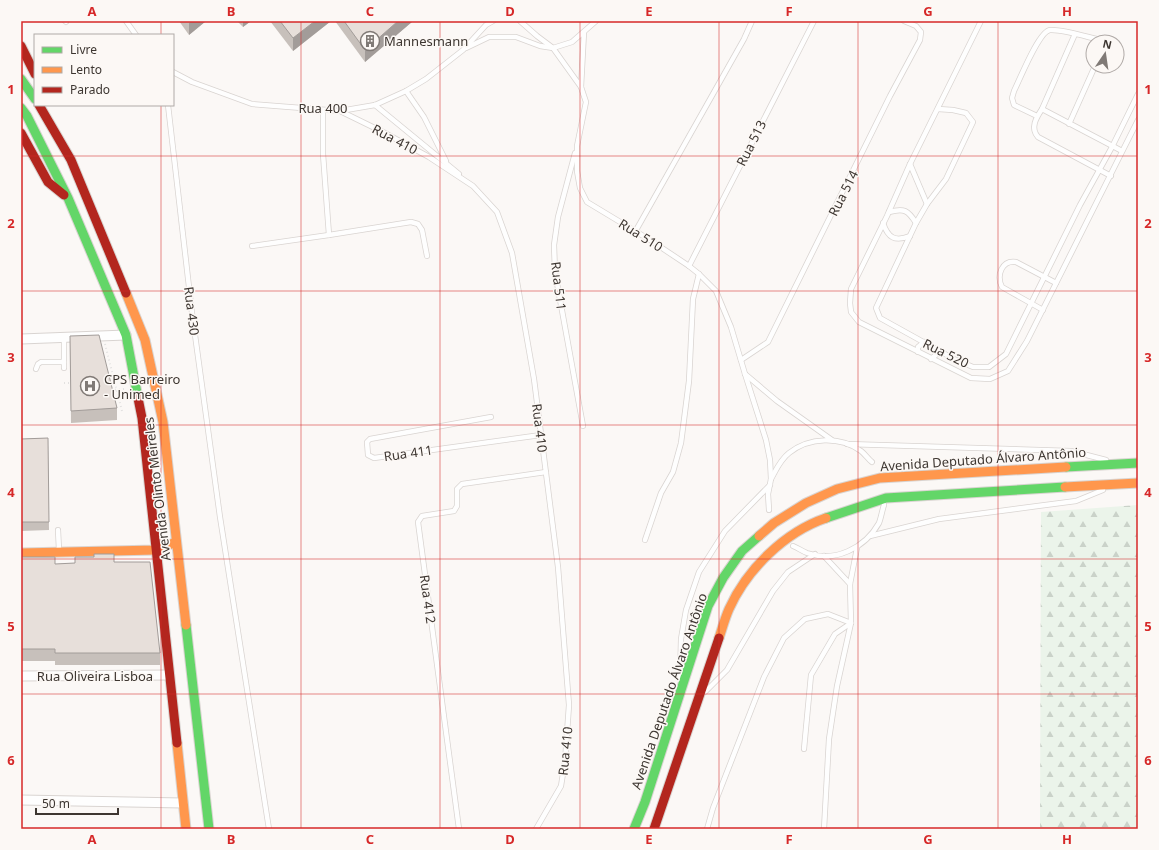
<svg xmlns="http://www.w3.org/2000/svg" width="1159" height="850" font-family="'Noto Sans',sans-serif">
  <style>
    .forest { fill: url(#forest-firs) }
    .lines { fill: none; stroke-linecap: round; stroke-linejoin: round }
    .lane-casing { stroke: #d9d4d1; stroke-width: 6 }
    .street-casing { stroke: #d9d4d1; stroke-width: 11 }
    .fast-casing { stroke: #d9d4d1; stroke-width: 11 }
    .slow-casing { stroke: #d9d4d1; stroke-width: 11 }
    .jam-casing { stroke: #d9d4d1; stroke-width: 11 }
    .path { stroke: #e2e1e0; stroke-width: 2; stroke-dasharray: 1 3; stroke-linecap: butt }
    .lane { stroke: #fefefe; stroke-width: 4.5 }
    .street { stroke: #fefefe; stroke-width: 9 }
    .fast { stroke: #63d668; stroke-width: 9 }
    .slow { stroke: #ff974d; stroke-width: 9 }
    .jam { stroke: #b3261e; stroke-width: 9 }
    .wall { fill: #c7c0bb }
    .shaded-wall { fill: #a29c99 }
    .building { fill: #e7dfda; stroke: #a29c99 }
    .grid { fill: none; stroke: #d62828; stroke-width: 1; stroke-opacity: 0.55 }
    .labels { text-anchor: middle; stroke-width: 3; stroke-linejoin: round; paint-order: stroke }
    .poi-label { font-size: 13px; fill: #3d3631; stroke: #fcf8f5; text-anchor: start }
    .street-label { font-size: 13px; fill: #3d3631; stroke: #fcf8f5 }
    .neatline { fill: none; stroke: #d62828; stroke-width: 1.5 }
    .grid-label { font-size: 13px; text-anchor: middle; font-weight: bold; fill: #d62828 }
  </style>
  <defs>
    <pattern id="forest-firs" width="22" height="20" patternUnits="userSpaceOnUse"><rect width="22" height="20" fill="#ebf4ea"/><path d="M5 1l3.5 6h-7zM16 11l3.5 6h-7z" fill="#cad2c9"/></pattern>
  </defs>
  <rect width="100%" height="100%" fill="#fbf8f6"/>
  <path class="forest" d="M1138,505V829H1040L1041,512Z"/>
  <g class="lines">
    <defs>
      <g id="lane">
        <path d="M65,21L66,22"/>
        <path d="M126,21L136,35"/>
        <path d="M520,21L537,36L553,48L581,87L586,102L577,146V171L580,188L587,202L650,240L689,266L699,274L716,291L731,327L745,374L766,440L770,460L771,479L768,494L769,510"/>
        <path d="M981,21L910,164L887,216L851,289L850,303L851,312L859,322L971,378L990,379L1008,371L1027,341L1138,120"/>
        <path d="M1075,34L1042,109C1036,118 1030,128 1038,137L1111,176"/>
        <path d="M466,48L489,37H516L540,46L553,48L572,42L596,21"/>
        <path d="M173,72L192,82L252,104L340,111L375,105L406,91L426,79L463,50L486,25L493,21"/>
        <path d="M581,87L584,32"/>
        <path d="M406,91L424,117L446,161"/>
        <path d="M168,105L192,313L220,517L269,829"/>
        <path d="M375,105L459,174"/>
        <path d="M938,109L953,110L966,113L973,122L946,179L927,204L916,223L876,308L880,318L954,359L973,367H989L1006,354L1080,205L1112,147L1138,94"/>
        <path d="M1042,109L1122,151"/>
        <path d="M323,110V154L329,235L411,222L418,224L422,230L427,256"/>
        <path d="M340,111L383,132L429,157L473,186L497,212L512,253L534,379L558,567L569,705L565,761L561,786L536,829"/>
        <path d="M1037,116L1014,105L1012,98L1014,91C1020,79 1039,31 1050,30C1063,29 1087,37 1100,40L1101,42"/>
        <path d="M1069,124L1095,66"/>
        <path d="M575,153L558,217L554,245L555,272L583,426"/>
        <path d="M910,164L927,204"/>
        <path d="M889,212C904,208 908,210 916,223"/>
        <path d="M883,223C888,238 895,242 910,236"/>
        <path d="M635,232L744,39L752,21"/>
        <path d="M252,246L329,235"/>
        <path d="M689,266L814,21"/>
        <path d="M1043,310L1002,287C996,275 1002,260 1016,262L1056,283"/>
        <path d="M64,337V368"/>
        <path d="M918,352V347L924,342"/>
        <path d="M931,359L937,354V349"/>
        <path d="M741,360L768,342L890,96L920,40L921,32L916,26L904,21"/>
        <path d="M36,369L38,364L41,362H64"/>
        <path d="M745,374L777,401L832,440"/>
        <path d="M491,417L370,439L367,442L368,455L374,458L541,435"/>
        <path d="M847,444L1071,451L1106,460"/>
        <path d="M771,479C776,470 780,460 789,453C809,437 840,436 861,451C865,454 868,459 872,462"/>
        <path d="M58,530L59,550"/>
        <path d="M870,536L939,519L1076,501L1103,490"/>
        <path d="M645,540L661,493L673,472L681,443L689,381L693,299L699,274"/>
        <path d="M793,546C798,548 802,551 807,553C835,563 865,548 879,523C881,518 882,511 884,505"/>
        <path d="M824,556L850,584"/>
        <path d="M680,677L681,639L686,610L699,572L725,531L770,485"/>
        <path d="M705,692L727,670L773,591L788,572L815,554"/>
        <path d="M804,749L811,675L835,634L851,623"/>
        <path d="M459,829L418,522L422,516L454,511L457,506V489L462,484L546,472"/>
        <path d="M707,829L713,808L764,677L784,638L805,619L828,614L851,623"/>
        <path d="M824,829L829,739L837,686L851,623L850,584L857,548"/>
      </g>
      <g id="street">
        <path d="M21,339L126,335"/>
        <path d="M21,676L169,675"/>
        <path d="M21,800L183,803"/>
      </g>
      <g id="fast">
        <path d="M21,79L35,99"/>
        <path d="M21,108L27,116L68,198L126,335L138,398"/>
        <path d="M1066,467L1138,463"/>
        <path d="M826,518L886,498L1065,487"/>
        <path d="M186,625L209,829"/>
        <path d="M634,829L645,802L708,606L723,578L742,551L759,536"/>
      </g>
      <g id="slow">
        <path d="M126,293L145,340L163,422L186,625"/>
        <path d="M1065,487L1138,483"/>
        <path d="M759,536L774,523L806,503L837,489L880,478L1066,467"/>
        <path d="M21,553L156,550L176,542"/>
        <path d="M719,638C722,629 725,618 729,609C747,569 785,532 826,518"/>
        <path d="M177,743L186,829"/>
      </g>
      <g id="jam">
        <path d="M21,46L35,74"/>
        <path d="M39,105L71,160L126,293"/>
        <path d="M21,133L48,182L64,195"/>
        <path d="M138,398L142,418L177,743"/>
        <path d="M654,829L719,638"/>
      </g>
    </defs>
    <use href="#lane" class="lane-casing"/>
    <use href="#street" class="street-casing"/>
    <use href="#fast" class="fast-casing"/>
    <use href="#slow" class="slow-casing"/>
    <use href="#jam" class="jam-casing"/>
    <g class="path">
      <path d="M105,344L122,411"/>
      <path d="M64,383H70"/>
      <path d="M111,390L124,389"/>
    </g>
    <use href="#lane" class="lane"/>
    <use href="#street" class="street"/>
    <use href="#fast" class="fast"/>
    <use href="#slow" class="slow"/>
    <use href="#jam" class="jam"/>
  </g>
  <g class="wall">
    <path d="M179,21H206L189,35Z"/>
    <path d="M237,21H251L243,27Z"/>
    <path d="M270,21H331L293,51Z"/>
    <path d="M335,21H413L365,62Z"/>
    <path d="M70,336L117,408V420L71,423Z"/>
    <path d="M48,438L49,530L21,531V439Z"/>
    <path d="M21,557L55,564L114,562L160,653V665H55V661H21Z"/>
  </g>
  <g class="shaded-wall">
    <path d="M192,21H206L189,35V23Z"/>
    <path d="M243,21H251L243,27Z"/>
    <path d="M315,21H331L293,51V38Z"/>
    <path d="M398,21H413L365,62V50Z"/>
  </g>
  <g class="building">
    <path d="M280,21H315L293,38Z"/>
    <path d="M344,21H398L365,50Z"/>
    <path d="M99,335L117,408L71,411L70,336Z"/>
    <path d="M48,438L49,522H21V439Z"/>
    <path d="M94,554H114V562H150L160,653H55V649H21V557H55V564L75,563V557H94Z"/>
  </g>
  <path class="grid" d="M161,21V35M301,21V829M440,21V829M580,21V829M719,21V829M858,21V829M998,21V829M161,105V829M21,156H1138M21,291H1138M21,425H1138M21,559H1138M21,694H1138"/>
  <defs>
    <symbol id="building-ring" viewBox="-11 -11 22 22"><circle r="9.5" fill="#fcf8f5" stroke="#807a76" stroke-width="1.5"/><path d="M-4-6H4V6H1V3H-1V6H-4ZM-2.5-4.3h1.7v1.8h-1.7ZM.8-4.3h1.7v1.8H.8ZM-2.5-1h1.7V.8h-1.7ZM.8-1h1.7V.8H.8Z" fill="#807a76"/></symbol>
    <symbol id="hospital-ring" viewBox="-11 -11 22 22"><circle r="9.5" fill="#fcf8f5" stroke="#807a76" stroke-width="1.5"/><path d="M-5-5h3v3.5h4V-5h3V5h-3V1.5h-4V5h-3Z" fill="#807a76"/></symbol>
  </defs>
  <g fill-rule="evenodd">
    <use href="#building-ring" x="359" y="30" width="22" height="22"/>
    <use href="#hospital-ring" x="79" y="375" width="22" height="22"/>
  </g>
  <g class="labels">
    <g class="poi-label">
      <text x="384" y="46">Mannesmann</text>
      <text x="104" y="384">CPS Barreiro<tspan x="104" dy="15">- Unimed</tspan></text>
    </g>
    <g class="street-label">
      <text x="323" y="113">Rua 400</text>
      <text transform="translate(395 139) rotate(28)" y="5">Rua 410</text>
      <text transform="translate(751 143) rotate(-63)" y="5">Rua 513</text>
      <text transform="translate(843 193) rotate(-63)" y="5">Rua 514</text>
      <text transform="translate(641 235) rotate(32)" y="5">Rua 510</text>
      <text transform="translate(559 286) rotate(83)" y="5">Rua 511</text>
      <text transform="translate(192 311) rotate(83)" y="5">Rua 430</text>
      <text transform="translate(946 353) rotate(26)" y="5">Rua 520</text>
      <text transform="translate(540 428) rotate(83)" y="5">Rua 410</text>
      <text transform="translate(408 453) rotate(-8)" y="5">Rua 411</text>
      <text transform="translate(983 459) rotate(-4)" y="5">Avenida Deputado Álvaro Antônio</text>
      <text transform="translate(157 489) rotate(-97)" y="5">Avenida Olinto Meireles</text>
      <text transform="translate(428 599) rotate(82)" y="5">Rua 412</text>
      <text x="95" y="681">Rua Oliveira Lisboa</text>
      <text transform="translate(669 691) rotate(-71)" y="5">Avenida Deputado Álvaro Antônio</text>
      <text transform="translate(565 751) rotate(-84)" y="5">Rua 410</text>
    </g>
  </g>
  <rect width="1159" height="850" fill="none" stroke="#fcf8f5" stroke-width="44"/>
  <rect x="34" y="34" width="140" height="72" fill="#fcf8f5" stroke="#b0aaa7"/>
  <rect x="42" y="47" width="20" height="6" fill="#63d668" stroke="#b0aaa7"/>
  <text x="70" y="54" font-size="12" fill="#3d3631">Livre</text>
  <rect x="42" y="67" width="20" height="6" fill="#ff974d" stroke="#b0aaa7"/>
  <text x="70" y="74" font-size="12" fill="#3d3631">Lento</text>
  <rect x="42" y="87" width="20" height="6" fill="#b3261e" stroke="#b0aaa7"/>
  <text x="70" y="94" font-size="12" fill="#3d3631">Parado</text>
  <g transform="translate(1105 54) rotate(13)"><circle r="19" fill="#fcf8f5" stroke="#b0aaa7"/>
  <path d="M0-3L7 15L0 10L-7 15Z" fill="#807a76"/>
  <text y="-6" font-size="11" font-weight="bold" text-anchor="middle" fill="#3d3631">N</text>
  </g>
  <path d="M36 808v6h82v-6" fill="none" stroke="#3d3631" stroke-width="2"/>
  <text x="42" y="808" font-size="12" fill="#3d3631" stroke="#fcf8f5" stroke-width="3" paint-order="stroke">50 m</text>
  <rect x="22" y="22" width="1115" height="806" class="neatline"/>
  <g class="grid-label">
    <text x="92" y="16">A</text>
    <text x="231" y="16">B</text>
    <text x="370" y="16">C</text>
    <text x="510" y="16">D</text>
    <text x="649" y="16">E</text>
    <text x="789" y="16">F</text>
    <text x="928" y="16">G</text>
    <text x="1067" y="16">H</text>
    <text x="11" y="94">1</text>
    <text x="1148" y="94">1</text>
    <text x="11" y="228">2</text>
    <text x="1148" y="228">2</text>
    <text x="11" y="362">3</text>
    <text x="1148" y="362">3</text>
    <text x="11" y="497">4</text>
    <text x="1148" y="497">4</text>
    <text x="11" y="631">5</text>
    <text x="1148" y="631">5</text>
    <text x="11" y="765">6</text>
    <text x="1148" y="765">6</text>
    <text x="92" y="844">A</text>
    <text x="231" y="844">B</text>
    <text x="370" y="844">C</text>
    <text x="510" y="844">D</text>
    <text x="649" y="844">E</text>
    <text x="789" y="844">F</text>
    <text x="928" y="844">G</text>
    <text x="1067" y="844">H</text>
  </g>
</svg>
